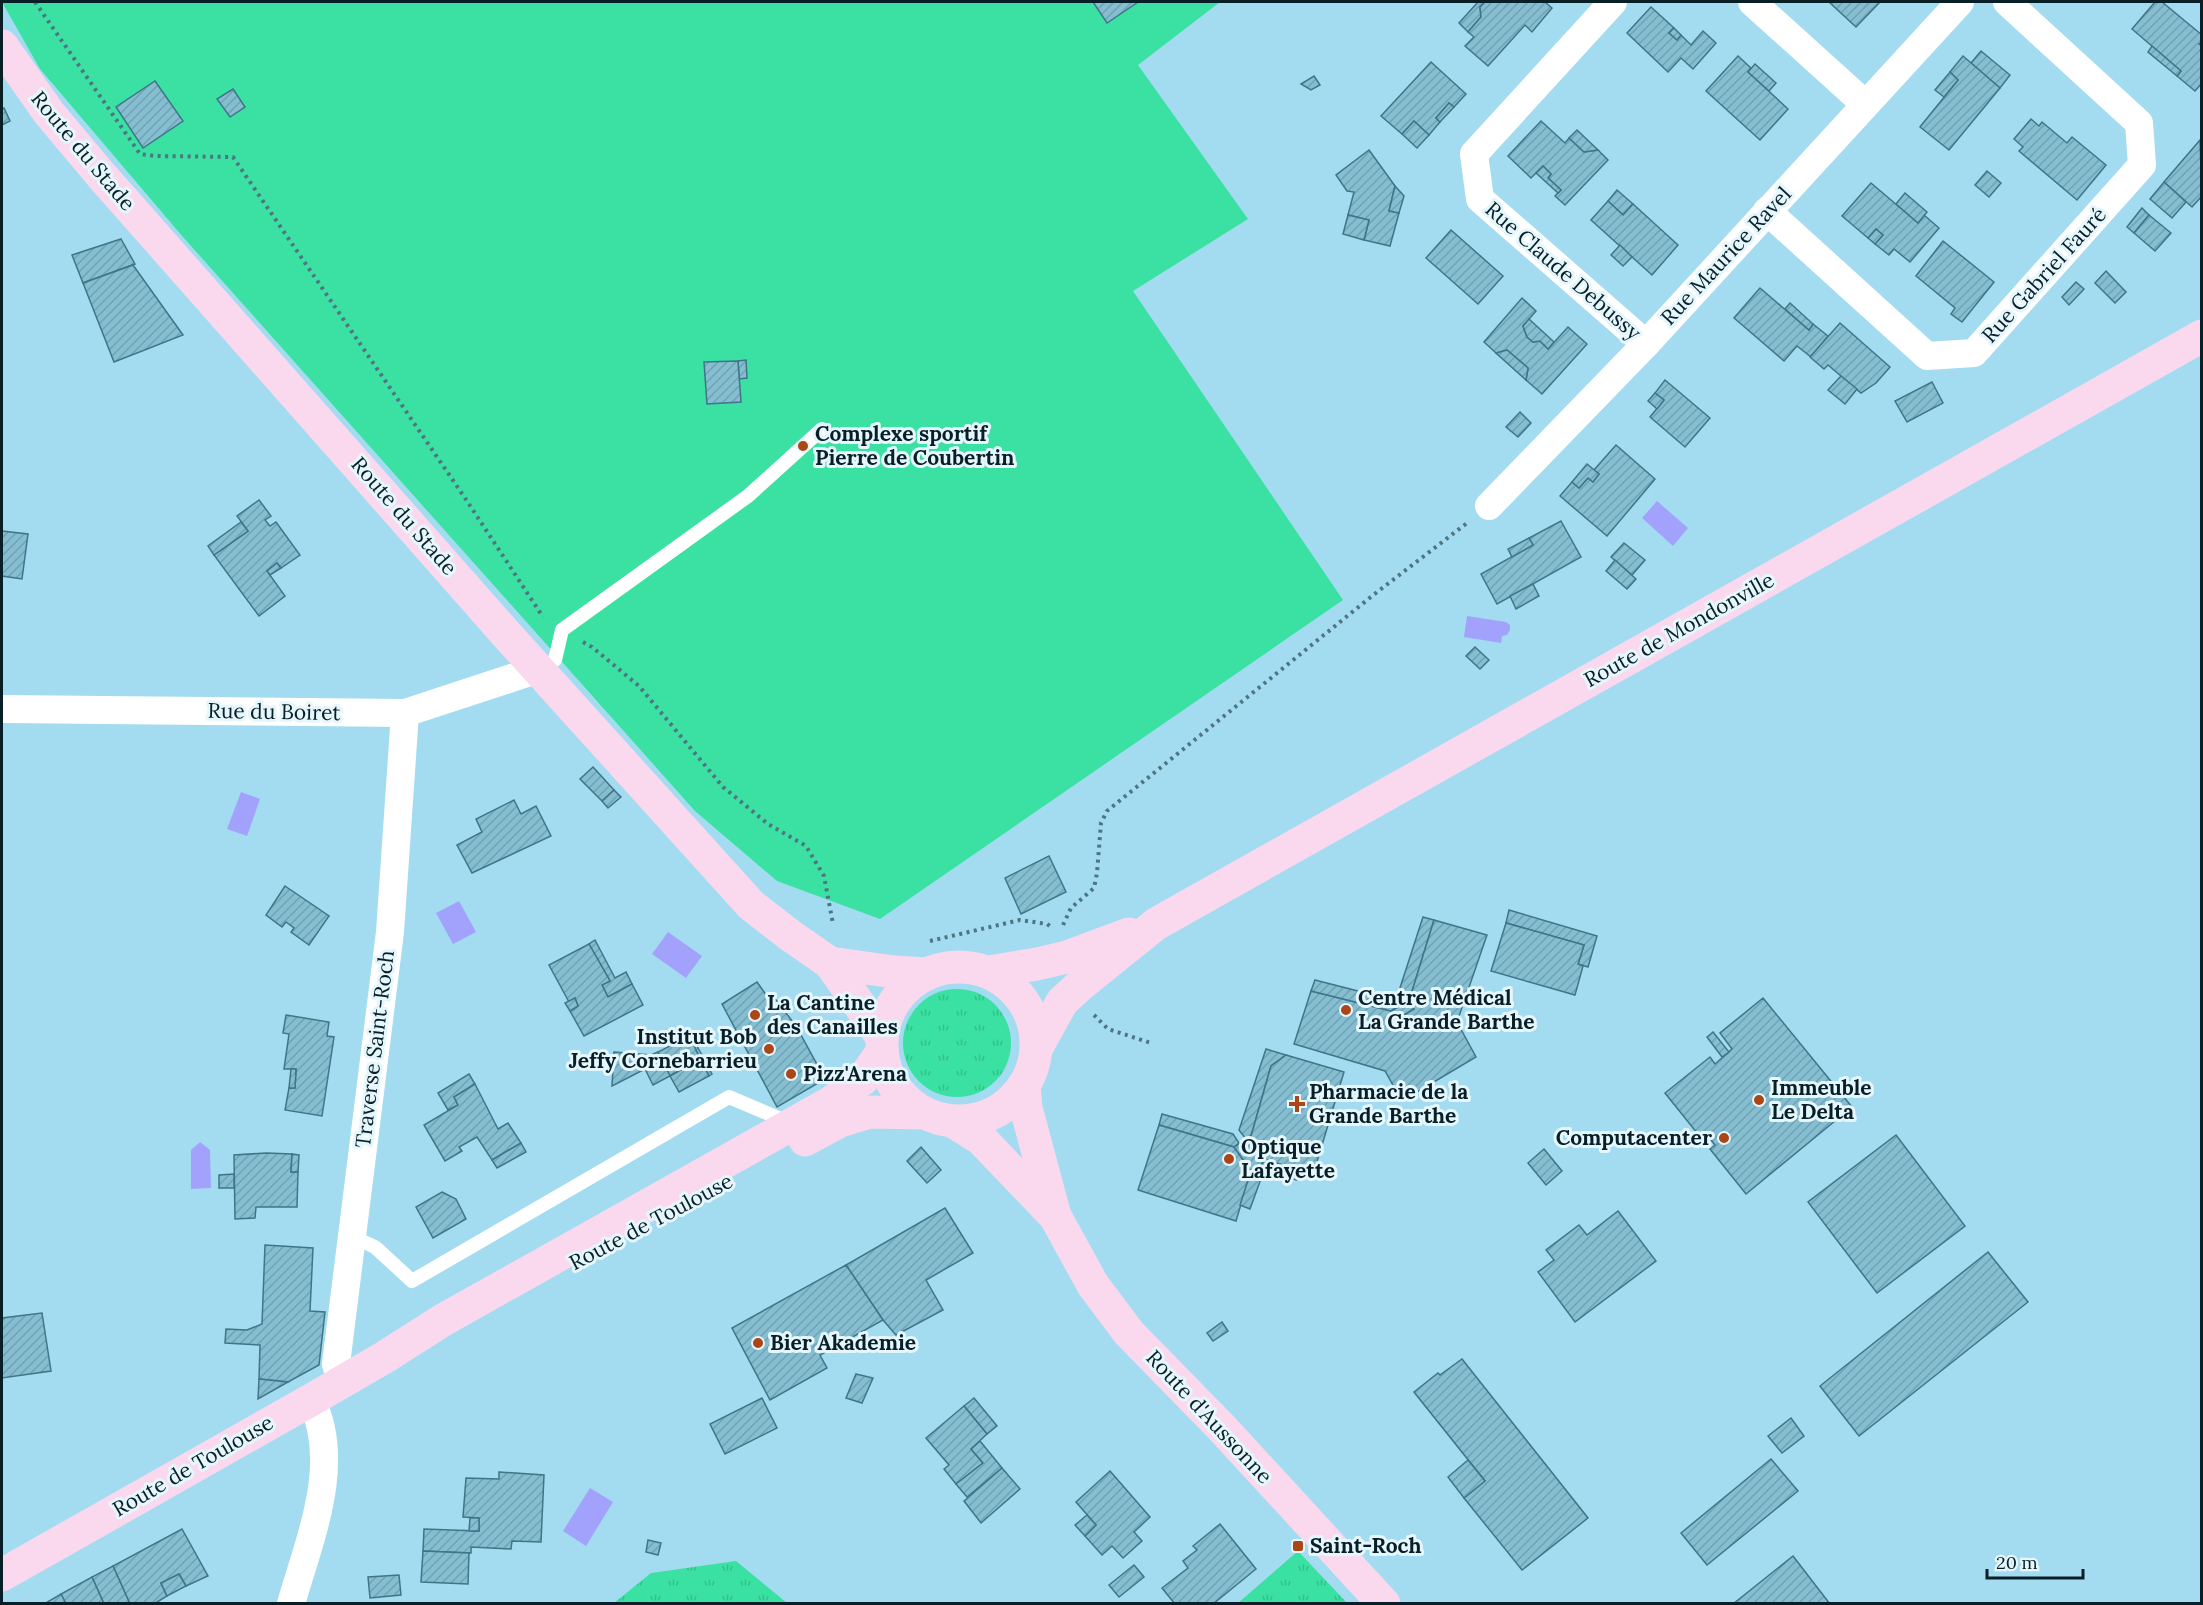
<svg xmlns="http://www.w3.org/2000/svg" width="2203" height="1605" font-family="Lora,serif">
  <style>
    .grass { fill: url(#grass-tufts) }
    .garden { fill: #3be1a2 }
    .water { fill: #a2a2fd }
    .building { fill: url(#building-hatch); stroke: #3f7588; stroke-width: 1.5 }
    .lines { fill: none; stroke-linecap: round; stroke-linejoin: round }
    .path { stroke: #4e7582; stroke-width: 4; stroke-dasharray: 3 4.5; stroke-linecap: butt }
    .lane { stroke: #fff; stroke-width: 14 }
    .street { stroke: #fff; stroke-width: 28 }
    .secondary { stroke: #fad9ee; stroke-width: 33 }
    .poi-dot { fill: #ab4616; stroke: #e5f6fc; stroke-width: 2 }
    .labels { text-anchor: middle; stroke-width: 6; stroke-linejoin: round; paint-order: stroke }
    .street-label { font-size: 21px; fill: #081f27; stroke: #e5f6fc }
    .poi-label { font-size: 21px; font-weight: bold; fill: #081f27; stroke: #e5f6fc; text-anchor: start }
  </style>
  <defs>
    <pattern id="grass-tufts" width="24" height="20" patternUnits="userSpaceOnUse" patternTransform="scale(1.5)"><rect width="24" height="20" fill="#3be1a2"/><path d="M3 7l-1-3M5 7V3M7 7l1-3M15 17l-1-3M17 17v-4M19 17l1-3" fill="none" stroke="#32c18c"/></pattern>
    <pattern id="building-hatch" width="6" height="6" patternUnits="userSpaceOnUse" patternTransform="scale(1.5)"><rect width="6" height="6" fill="#85bdd1"/><path d="M-1 1l2-2M0 6l6-6M5 7l2-2" fill="none" stroke="#71a2b3"/></pattern>
  </defs>
  <rect width="100%" height="100%" fill="#a3dcf0"/>
  <g class="grass">
    <circle cx="957" cy="1043" r="54"/>
    <path d="M1298,1551L1347,1603H1238Z"/>
    <path d="M736,1561L787,1603H614L651,1573Z"/>
  </g>
  <path class="garden" d="M2,2H1220L1138,65L1248,219L1133,291L1343,600L880,919L777,881L695,811L183,237L40,69Z"/>
  <g class="water">
    <path d="M1657,501L1688,528L1673,546L1642,518Z"/>
    <path d="M1467,616L1506,622L1510,625V630L1507,635L1502,636L1501,643L1464,637Z"/>
    <path d="M241,792L260,799L247,836L227,829Z"/>
    <path d="M459,901L476,932L453,944L436,913Z"/>
    <path d="M668,932L702,956L686,978L652,954Z"/>
    <path d="M200,1142L210,1150L211,1188L191,1189V1150Z"/>
    <path d="M590,1488L613,1502L586,1546L563,1531Z"/>
  </g>
  <g class="building">
    <path d="M1093,2H1138L1107,23Z"/>
    <path d="M1478,2H1485L1480,7L1481,17L1468,32L1459,23Z"/>
    <path d="M1485,2H1545L1552,8L1532,32L1525,25L1488,66L1465,46L1474,37L1468,32L1481,17L1480,7Z"/>
    <path d="M1829,2H1880L1856,27Z"/>
    <path d="M2155,2H2162L2202,35V42L2199,44L2202,46V83L2195,91L2177,76L2181,71L2132,29Z"/>
    <path d="M1651,7L1674,28L1669,33L1677,40L1681,35L1691,45L1703,31L1716,43L1693,69L1681,58L1668,72L1627,33Z"/>
    <path d="M1674,28L1681,35L1677,40L1669,33Z"/>
    <path d="M2152,46L2181,71L2177,76L2148,52Z"/>
    <path d="M1981,51L2010,75L2000,88L1971,63Z"/>
    <path d="M1738,56L1751,68L1748,72L1788,109L1760,140L1706,91Z"/>
    <path d="M1963,56L2000,88L1949,150L1920,127L1958,80L1950,72Z"/>
    <path d="M1431,62L1466,94L1454,107L1449,103L1436,118L1440,122L1429,135L1414,121L1402,134L1381,116Z"/>
    <path d="M1755,64L1776,83L1769,91L1748,72Z"/>
    <path d="M1950,72L1958,80L1944,97L1935,90Z"/>
    <path d="M1314,76L1320,85L1311,90L1301,84Z"/>
    <path d="M155,81L183,121L143,148L116,107Z"/>
    <path d="M233,89L245,107L230,117L217,99Z"/>
    <path d="M1449,103L1454,107L1440,122L1436,118Z"/>
    <path d="M4,108L10,121L2,125V109Z"/>
    <path d="M2031,119L2039,126L2042,122L2067,143L2072,137L2106,165L2077,200L2019,151L2023,147L2014,139Z"/>
    <path d="M1414,121L1429,135L1417,148L1402,134Z"/>
    <path d="M1541,121L1565,143L1569,138L1584,152L1598,150L1608,160L1565,205L1555,196L1561,190L1548,178L1551,174L1543,166L1531,178L1508,156Z"/>
    <path d="M1577,130L1598,150L1584,152L1569,138Z"/>
    <path d="M2200,140L2202,196L2192,207L2164,182Z"/>
    <path d="M1369,150L1395,186L1389,211L1399,213L1390,246L1364,240L1369,220L1348,215L1354,192L1347,191L1336,175Z"/>
    <path d="M1543,166L1551,174L1548,178L1561,190L1558,193L1536,173Z"/>
    <path d="M1987,171L2001,183L1989,197L1975,185Z"/>
    <path d="M2164,182L2186,202L2172,218L2150,199Z"/>
    <path d="M1871,183L1918,223L1924,215L1939,228L1910,262L1894,249L1889,255L1875,244L1883,235L1876,229L1868,238L1842,216Z"/>
    <path d="M1395,186L1404,196L1399,213L1389,211Z"/>
    <path d="M1617,190L1633,204L1623,215L1608,201Z"/>
    <path d="M1905,193L1927,212L1918,223L1896,204Z"/>
    <path d="M1608,201L1623,215L1633,204L1678,245L1652,275L1591,220Z"/>
    <path d="M2142,208L2149,215L2134,233L2127,227Z"/>
    <path d="M1348,215L1369,220L1364,240L1343,234Z"/>
    <path d="M2149,215L2171,233L2155,251L2134,233Z"/>
    <path d="M1876,229L1883,235L1875,244L1868,238Z"/>
    <path d="M1451,230L1503,276L1478,304L1426,258Z"/>
    <path d="M121,239L135,264L83,283L72,255Z"/>
    <path d="M1943,241L1994,282L1962,322L1951,314L1955,308L1916,276Z"/>
    <path d="M1620,245L1632,257L1623,266L1611,255Z"/>
    <path d="M133,265L183,335L114,362L83,283Z"/>
    <path d="M2106,271L2126,292L2115,303L2095,283Z"/>
    <path d="M2076,282L2084,289L2069,305L2062,297Z"/>
    <path d="M1760,288L1809,330L1813,324L1828,336L1811,357L1797,346L1784,361L1734,318Z"/>
    <path d="M1522,298L1536,311L1523,326L1527,337L1533,342L1540,341L1548,349L1568,327L1587,344L1542,394L1526,380L1528,368L1507,350L1496,353L1484,342Z"/>
    <path d="M1790,303L1813,324L1809,330L1785,309Z"/>
    <path d="M1529,319L1554,342L1548,349L1540,341L1533,342L1527,337L1523,326Z"/>
    <path d="M1840,323L1890,367L1876,383L1861,393L1828,365L1824,369L1810,357Z"/>
    <path d="M1507,350L1528,368L1526,380L1496,353Z"/>
    <path d="M746,360L747,378L739,379L738,361Z"/>
    <path d="M738,361L741,402L707,404L704,362Z"/>
    <path d="M1841,376L1857,389L1845,404L1828,390Z"/>
    <path d="M1665,380L1710,418L1685,447L1650,417L1664,400L1655,393Z"/>
    <path d="M1932,382L1943,403L1907,422L1895,401Z"/>
    <path d="M1655,393L1664,400L1657,409L1648,401Z"/>
    <path d="M1520,412L1531,423L1518,437L1506,427Z"/>
    <path d="M1616,445L1655,479L1607,536L1560,496L1572,482L1579,488L1588,478L1593,482L1599,474L1594,470Z"/>
    <path d="M1587,464L1599,474L1593,482L1588,478L1579,488L1572,482Z"/>
    <path d="M259,500L271,516L265,520L270,526L276,522L300,555L281,568L277,563L267,571L285,596L259,616L214,555L248,531L237,516Z"/>
    <path d="M1561,521L1581,557L1497,604L1481,574L1533,545L1529,538Z"/>
    <path d="M241,522L248,531L214,555L208,546Z"/>
    <path d="M2,531L28,534L22,579L2,576Z"/>
    <path d="M1529,538L1533,545L1512,557L1508,549Z"/>
    <path d="M1624,543L1645,560L1632,575L1611,557Z"/>
    <path d="M1615,560L1636,579L1627,589L1606,571Z"/>
    <path d="M277,563L281,568L270,575L267,571Z"/>
    <path d="M1533,584L1539,596L1516,609L1510,596Z"/>
    <path d="M1475,647L1489,660L1480,669L1466,656Z"/>
    <path d="M593,767L614,790L602,801L580,779Z"/>
    <path d="M614,790L621,797L608,808L602,801Z"/>
    <path d="M514,800L521,814L536,806L551,836L472,873L457,845L482,832L476,819Z"/>
    <path d="M1049,856L1066,892L1021,914L1005,878Z"/>
    <path d="M285,886L329,916L309,945L291,932L294,928L286,922L282,927L266,915Z"/>
    <path d="M1509,910L1597,936L1588,967L1578,964L1584,945L1506,923Z"/>
    <path d="M1423,917L1434,920L1409,1001L1403,1004L1398,994Z"/>
    <path d="M1434,920L1487,935L1457,1022L1476,1057L1402,1101L1385,1071L1294,1044L1311,991L1391,1011L1395,1020L1414,1009L1409,1001Z"/>
    <path d="M1506,923L1584,945L1578,964L1583,966L1575,995L1491,971Z"/>
    <path d="M595,940L615,978L626,972L632,984L608,997L602,985L610,981L589,944Z"/>
    <path d="M589,944L610,981L602,985L608,997L632,984L643,1005L584,1036L570,1011L578,1006L575,998L569,1002L549,965Z"/>
    <path d="M1315,980L1389,999L1395,1008L1391,1011L1311,991Z"/>
    <path d="M757,982L769,999L773,996L796,1026L825,1079L777,1107L722,1004Z"/>
    <path d="M575,998L578,1006L570,1011L565,1003Z"/>
    <path d="M1763,998L1852,1107L1746,1194L1710,1149L1715,1145L1706,1134L1701,1138L1665,1093L1710,1057L1715,1064L1732,1049L1720,1033Z"/>
    <path d="M1409,1001L1414,1009L1395,1020L1391,1011Z"/>
    <path d="M286,1015L329,1022L327,1036L334,1037L322,1116L285,1110L289,1088H295L296,1069H284L289,1034L283,1033Z"/>
    <path d="M687,1030H688L703,1057L700,1059Z"/>
    <path d="M687,1030L700,1059L670,1076L658,1052L674,1044L671,1038Z"/>
    <path d="M1713,1032L1729,1052L1722,1057L1707,1037Z"/>
    <path d="M1266,1049L1286,1055L1271,1066L1251,1136L1246,1139L1239,1130Z"/>
    <path d="M614,1052L651,1055L658,1052L670,1076L653,1085L645,1069L612,1086Z"/>
    <path d="M1286,1055L1344,1072L1313,1175L1267,1160L1251,1136L1271,1066Z"/>
    <path d="M703,1057L712,1074L709,1076L700,1059Z"/>
    <path d="M700,1059L709,1076L679,1092L670,1076Z"/>
    <path d="M291,1069H296L295,1088H289Z"/>
    <path d="M469,1074L475,1084L454,1097L458,1105L448,1110L438,1093Z"/>
    <path d="M475,1084L498,1129L508,1123L521,1143L492,1160L477,1137L459,1147L462,1151L445,1161L424,1125L458,1105L454,1097Z"/>
    <path d="M1162,1114L1233,1134L1239,1143L1234,1147L1159,1125Z"/>
    <path d="M1159,1125L1234,1147L1251,1171L1236,1221L1138,1190Z"/>
    <path d="M1896,1135L1965,1226L1877,1293L1808,1202Z"/>
    <path d="M1251,1136L1267,1160L1251,1171L1234,1147Z"/>
    <path d="M521,1143L526,1152L497,1168L492,1160Z"/>
    <path d="M921,1147L941,1170L927,1183L907,1161Z"/>
    <path d="M1544,1149L1562,1171L1546,1185L1528,1163Z"/>
    <path d="M266,1153L292,1154L291,1172H298L297,1207H256L255,1218L235,1219L234,1155Z"/>
    <path d="M292,1154L299,1155L298,1172H291Z"/>
    <path d="M1267,1160L1300,1170L1297,1180L1267,1171L1262,1163Z"/>
    <path d="M1256,1168L1262,1176L1250,1209L1240,1205L1251,1171Z"/>
    <path d="M234,1174V1188H219V1175Z"/>
    <path d="M442,1192L456,1199L466,1219L433,1238L416,1207Z"/>
    <path d="M945,1208L973,1253L926,1280L943,1310L896,1335L883,1320L846,1265Z"/>
    <path d="M1618,1211L1656,1261L1575,1322L1538,1272L1554,1260L1546,1250L1579,1225L1587,1235Z"/>
    <path d="M265,1245L313,1248L310,1311L325,1312L319,1365L288,1382L259,1379L260,1345L225,1343L226,1329L247,1330L262,1324Z"/>
    <path d="M1988,1252L2028,1302L1859,1436L1820,1386Z"/>
    <path d="M846,1265L883,1320L820,1355L827,1368L770,1400L732,1328Z"/>
    <path d="M42,1313L51,1371L2,1378V1318Z"/>
    <path d="M1222,1322L1228,1331L1213,1341L1207,1333Z"/>
    <path d="M1462,1359L1588,1518L1522,1570L1464,1498L1485,1481L1414,1392L1438,1373L1440,1375Z"/>
    <path d="M856,1374L873,1378L862,1403L846,1398Z"/>
    <path d="M259,1379L288,1382L258,1399Z"/>
    <path d="M762,1398L777,1428L725,1454L710,1424Z"/>
    <path d="M974,1398L997,1426L987,1434L964,1406Z"/>
    <path d="M964,1406L987,1434L971,1449L983,1463L956,1484L944,1469L949,1465L926,1438Z"/>
    <path d="M1791,1418L1804,1436L1782,1453L1768,1436Z"/>
    <path d="M980,1441L1002,1468L967,1497L956,1484L983,1463L971,1449Z"/>
    <path d="M1771,1459L1798,1491L1707,1565L1681,1533Z"/>
    <path d="M1468,1460L1485,1481L1464,1498L1448,1477Z"/>
    <path d="M1002,1468L1020,1489L981,1523L964,1501Z"/>
    <path d="M1110,1471L1150,1517L1134,1532L1142,1541L1123,1558L1112,1546L1102,1555L1085,1536L1096,1525L1076,1502Z"/>
    <path d="M499,1472L544,1475L541,1542L512,1541L511,1549L471,1547V1553L423,1551L424,1529L479,1531V1518L463,1517L466,1478L499,1479Z"/>
    <path d="M1087,1515L1096,1525L1085,1536L1075,1525Z"/>
    <path d="M470,1518H479V1531H469Z"/>
    <path d="M1220,1524L1256,1569L1213,1604H1175L1162,1588L1188,1568L1183,1561L1197,1550L1193,1546Z"/>
    <path d="M182,1529L208,1576L186,1586L179,1574L161,1583L167,1596L154,1604H130L113,1566Z"/>
    <path d="M648,1540L661,1543L658,1555L646,1552Z"/>
    <path d="M423,1551L469,1553L468,1584L421,1582Z"/>
    <path d="M1793,1556L1830,1604H1733Z"/>
    <path d="M1134,1565L1144,1577L1119,1597L1109,1585Z"/>
    <path d="M113,1566L130,1604H104L92,1577Z"/>
    <path d="M179,1574L186,1586L167,1596L161,1583Z"/>
    <path d="M399,1575L401,1595L370,1598L368,1577Z"/>
    <path d="M92,1577L104,1604H66L61,1594Z"/>
    <path d="M61,1594L66,1604H44Z"/>
  </g>
  <g class="lines">
    <g class="path">
      <path d="M35,2L140,154L155,156L233,157L467,501L543,617"/>
      <path d="M583,642L592,647L639,686L723,787L768,824L806,846L824,876L833,924"/>
      <path d="M1063,925L1071,908L1094,888L1097,873L1101,823L1107,811L1372,596L1467,523"/>
      <path d="M930,941L1020,920L1047,924L1051,927"/>
      <path d="M1094,1015L1108,1029L1151,1043"/>
    </g>
    <g class="lane">
      <path d="M539,669L555,660L562,630L748,496L822,429"/>
      <path d="M351,1236L375,1247L412,1281L729,1097L788,1122"/>
    </g>
    <g class="street">
      <path d="M1613,2L1474,154L1480,199L1646,344"/>
      <path d="M1752,2L1865,104"/>
      <path d="M1767,211L1927,356L1974,353L2142,165L2139,123L2007,2"/>
      <path d="M1489,506L1646,344L1960,2"/>
      <path d="M2,709L405,713L539,669"/>
      <path d="M341,1382L336,1364L390,932L405,713"/>
      <path d="M291,1604C309,1540 343,1463 311,1400"/>
    </g>
    <g class="secondary">
      <path d="M2,46L49,113L101,175L507,635L751,905L791,936L830,963L882,1037"/>
      <path d="M830,963L894,972L927,974"/>
      <circle cx="959" cy="1044" r="77"/>
      <path d="M989,972L1037,964L1067,957L1129,934"/>
      <path d="M1037,1047L1062,1002L1078,987L1156,924L2202,336"/>
      <path d="M1024,1086L1026,1108L1055,1216L1093,1285L1129,1333L1221,1427L1384,1604"/>
      <path d="M954,1122L981,1139L1051,1212"/>
      <path d="M805,1140L840,1121L870,1112L924,1113"/>
      <path d="M2,1575L311,1400L385,1357L443,1320L830,1103L863,1079L882,1052"/>
    </g>
  </g>
  <g class="poi-dot">
    <circle cx="803" cy="446" r="6"/>
    <circle cx="1346" cy="1010" r="6"/>
    <circle cx="755" cy="1015" r="6"/>
    <circle cx="769" cy="1049" r="6"/>
    <circle cx="791" cy="1074" r="6"/>
    <circle cx="1759" cy="1100" r="6"/>
    <path d="M1294 1095h6v6h6v6h-6v6h-6v-6h-6v-6h6z"/>
    <circle cx="1724" cy="1138" r="6"/>
    <circle cx="1229" cy="1159" r="6"/>
    <circle cx="758" cy="1343" r="6"/>
    <rect x="1292" y="1540" width="12" height="12" rx="3"/>
  </g>
  <g class="labels">
    <g class="street-label">
      <text transform="translate(83 151) rotate(50)" y="7">Route du Stade</text>
      <text transform="translate(1726 256) rotate(-47)" y="7">Rue Maurice Ravel</text>
      <text transform="translate(1563 271) rotate(41)" y="7">Rue Claude Debussy</text>
      <text transform="translate(2044 275) rotate(-48)" y="7">Rue Gabriel Fauré</text>
      <text transform="translate(404 516) rotate(49)" y="7">Route du Stade</text>
      <text transform="translate(1679 630) rotate(-29)" y="7">Route de Mondonville</text>
      <text transform="translate(274 712) rotate(1)" y="7">Rue du Boiret</text>
      <text transform="translate(375 1049) rotate(-83)" y="7">Traverse Saint-Roch</text>
      <text transform="translate(651 1222) rotate(-28)" y="7">Route de Toulouse</text>
      <text transform="translate(1209 1417) rotate(47)" y="7">Route d'Aussonne</text>
      <text transform="translate(193 1466) rotate(-30)" y="7">Route de Toulouse</text>
    </g>
    <g class="poi-label">
      <text x="815" y="441">Complexe sportif<tspan x="815" dy="24">Pierre de Coubertin</tspan></text>
      <text x="1358" y="1005">Centre Médical<tspan x="1358" dy="24">La Grande Barthe</tspan></text>
      <text x="767" y="1010">La Cantine<tspan x="767" dy="24">des Canailles</tspan></text>
      <text x="757" y="1044" text-anchor="end">Institut Bob<tspan x="757" dy="24">Jeffy Cornebarrieu</tspan></text>
      <text x="803" y="1081">Pizz'Arena</text>
      <text x="1771" y="1095">Immeuble<tspan x="1771" dy="24">Le Delta</tspan></text>
      <text x="1309" y="1099">Pharmacie de la<tspan x="1309" dy="24">Grande Barthe</tspan></text>
      <text x="1712" y="1145" text-anchor="end">Computacenter</text>
      <text x="1241" y="1154">Optique<tspan x="1241" dy="24">Lafayette</tspan></text>
      <text x="770" y="1350">Bier Akademie</text>
      <text x="1310" y="1553">Saint-Roch</text>
    </g>
  </g>
  <rect width="2203" height="1605" fill="none" stroke="#081f27" stroke-width="6"/>
  <path d="M1987 1569v9h96v-9" fill="none" stroke="#081f27" stroke-width="3"/>
  <text x="1996" y="1569" font-size="18" fill="#081f27" stroke="#e5f6fc" stroke-width="4.5" paint-order="stroke">20 m</text>
</svg>
